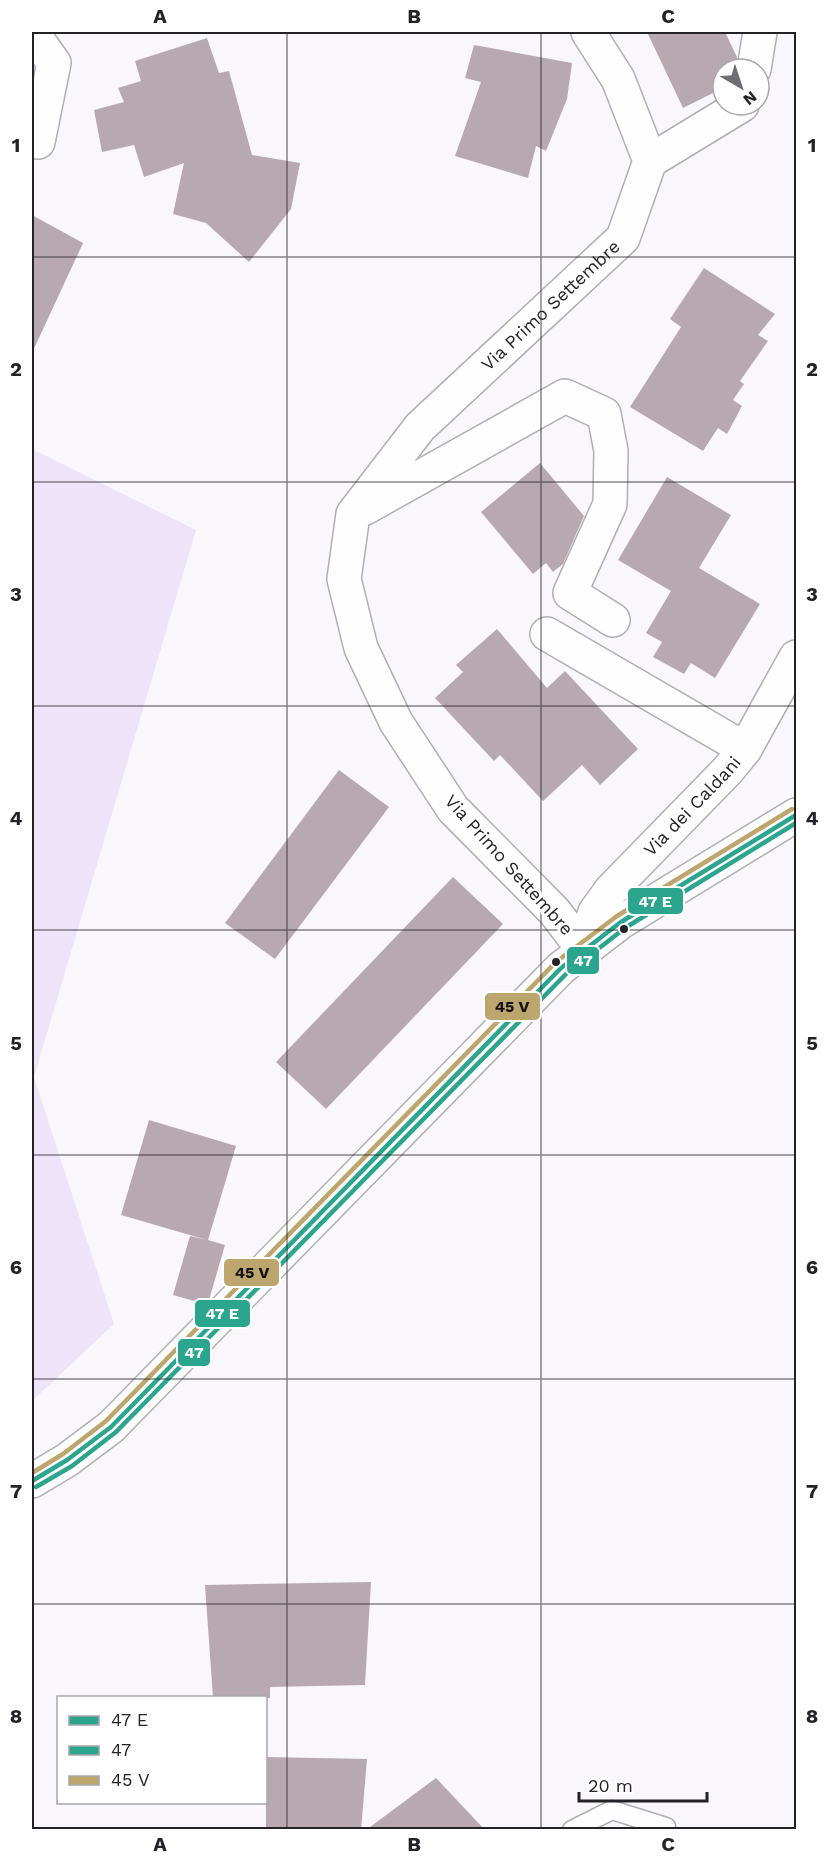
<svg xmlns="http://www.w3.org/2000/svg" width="828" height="1861" font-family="'Work Sans',sans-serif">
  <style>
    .green { fill: #ede4fa }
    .building { fill: #b8a9b1 }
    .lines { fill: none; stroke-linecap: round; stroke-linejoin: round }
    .lane-casing { stroke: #b0afb3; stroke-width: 21 }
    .street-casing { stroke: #b0afb3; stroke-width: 36 }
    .secondary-casing { stroke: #b0afb3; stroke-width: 36 }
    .lane { stroke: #fefeff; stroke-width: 18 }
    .street { stroke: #fefeff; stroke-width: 33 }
    .secondary { stroke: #fefeff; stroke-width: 33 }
    .bus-1-casing { stroke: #fff; stroke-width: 9 }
    .bus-2-casing { stroke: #fff; stroke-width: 9 }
    .bus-3-casing { stroke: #fff; stroke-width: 9 }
    .bus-1 { stroke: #2ba58e; stroke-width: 4.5 }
    .bus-2 { stroke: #2ba58e; stroke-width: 4.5 }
    .bus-3 { stroke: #bca66e; stroke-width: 4.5 }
    .grid { fill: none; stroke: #242227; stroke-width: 1.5; stroke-opacity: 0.55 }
    .bus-dot { fill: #242227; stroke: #fff; stroke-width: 2 }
    .labels { text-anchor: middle; stroke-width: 6; stroke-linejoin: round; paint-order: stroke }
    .street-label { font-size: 18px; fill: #242227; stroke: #fff }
    .line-badge { stroke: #fff; stroke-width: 2 }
    .badge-label { font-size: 16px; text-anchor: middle; font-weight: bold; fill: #fff }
    .pale-badge-label { font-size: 16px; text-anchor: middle; font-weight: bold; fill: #111 }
    .neatline { fill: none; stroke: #242227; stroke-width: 2 }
    .grid-label { font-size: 20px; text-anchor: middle; font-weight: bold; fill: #242227 }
  </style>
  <rect width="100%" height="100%" fill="#f9f7fc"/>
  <path class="green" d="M32,449L196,530L34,1077L114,1324L32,1401Z"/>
  <g class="building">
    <path d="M647,32H725L737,57L736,69H723V88L683,108Z"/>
    <path d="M207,38L219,73L229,71L252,155L300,163L291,209L249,262L206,223L173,214L184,163L144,177L134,145L102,152L94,110L124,102L118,88L141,81L135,61Z"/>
    <path d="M474,45L572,63L567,99L546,151L536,146L528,178L455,156L481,82L465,78Z"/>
    <path d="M32,215L83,243L32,353Z"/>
    <path d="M704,268L775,314L758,335L768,341L740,381L744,384L733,400L742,406L727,434L718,428L703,451L630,407L681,327L670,319Z"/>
    <path d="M540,463L584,516L563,564L553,572L546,563L533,574L481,512Z"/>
    <path d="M667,477L731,515L699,568L760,604L715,678L691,663L684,674L653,657L662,642L646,633L671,591L618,560Z"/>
    <path d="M497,629L547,688L565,671L638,749L600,785L582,765L543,801L500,755L494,761L435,698L463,672L456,665Z"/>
    <path d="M339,770L389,807L275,959L225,923Z"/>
    <path d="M453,877L503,924L326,1109L276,1062Z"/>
    <path d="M149,1120L236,1146L208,1240L225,1245L209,1300L205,1304L173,1295L190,1236L207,1240L121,1215Z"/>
    <path d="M371,1582L365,1685L270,1687V1698H213L205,1585Z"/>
    <path d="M266,1757L367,1759L361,1830H266Z"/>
    <path d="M436,1778L485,1830H366Z"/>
  </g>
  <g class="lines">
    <defs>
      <path id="lane" d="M572,1830L612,1810L666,1827V1830"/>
      <g id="street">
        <path d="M32,32L54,63L38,142"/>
        <path d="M754,69L760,32"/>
        <path d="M650,161L742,105"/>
        <path d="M365,508L565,396L604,414L611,451L610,504L570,593L613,620"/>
        <path d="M547,634L745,749"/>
        <path id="s1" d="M583,949L554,911L453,809L396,722L361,648L344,579L353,514L420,427L623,238L650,161L618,79L588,32"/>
        <path id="s2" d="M583,949L595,912L611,890L728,770L745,749L796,657"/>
      </g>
      <path id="secondary" d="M32,1481L67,1460L111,1427L561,968L621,922L796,815"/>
    </defs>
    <use href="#lane" class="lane-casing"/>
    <use href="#street" class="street-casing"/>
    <use href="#secondary" class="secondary-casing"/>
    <use href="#lane" class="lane"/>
    <use href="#street" class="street"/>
    <use href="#secondary" class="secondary"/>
    <defs>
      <path id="bus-1" d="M32,1481L67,1460L111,1427L561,968L621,922L796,815"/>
      <path id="bus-2" d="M36,1487L72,1466L116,1432L566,974L625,928L796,823"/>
      <path id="bus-3" d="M32,1473L63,1454L106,1421L556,962L617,916L792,809"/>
    </defs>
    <use href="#bus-1" class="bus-1-casing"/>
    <use href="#bus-2" class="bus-2-casing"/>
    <use href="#bus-3" class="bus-3-casing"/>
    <use href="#bus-1" class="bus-1"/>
    <use href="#bus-2" class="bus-2"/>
    <use href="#bus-3" class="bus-3"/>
  </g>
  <path class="grid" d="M287,32V1830M541,32V1830M32,257H796M32,482H796M32,706H796M32,930H796M32,1155H796M32,1379H796M32,1604H796"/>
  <g class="bus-dot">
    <circle cx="624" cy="929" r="5"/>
    <circle cx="556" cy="962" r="5"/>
  </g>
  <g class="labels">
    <g class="street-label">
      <text dy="6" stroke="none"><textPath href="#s1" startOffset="802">Via Primo Settembre</textPath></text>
      <text dy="6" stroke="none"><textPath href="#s2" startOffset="183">Via dei Caldani</textPath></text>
      <text transform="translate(509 865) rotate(48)" y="6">Via Primo Settembre</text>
    </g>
  </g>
  <g class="line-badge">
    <rect x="627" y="887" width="57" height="28" rx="6" fill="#2ba58e"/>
    <rect x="566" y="946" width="34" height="29" rx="6" fill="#2ba58e"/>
    <rect x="484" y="992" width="57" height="29" rx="6" fill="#bca66e"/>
    <rect x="223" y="1258" width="57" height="29" rx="6" fill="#bca66e"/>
    <rect x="194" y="1299" width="57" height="29" rx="6" fill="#2ba58e"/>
    <rect x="177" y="1338" width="34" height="29" rx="6" fill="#2ba58e"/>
  </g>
  <g class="badge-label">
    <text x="655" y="907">47 E</text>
    <text x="583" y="966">47</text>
    <text x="222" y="1319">47 E</text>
    <text x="194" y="1358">47</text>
  </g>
  <g class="pale-badge-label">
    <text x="512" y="1012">45 V</text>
    <text x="252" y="1278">45 V</text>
  </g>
  <rect width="828" height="1861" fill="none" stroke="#ffffff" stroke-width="66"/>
  <rect x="57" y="1696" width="210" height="108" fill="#ffffff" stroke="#a7a7a9" stroke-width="1.5"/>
  <rect x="69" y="1716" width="30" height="9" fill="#2ba58e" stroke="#a7a7a9" stroke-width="1.5"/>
  <text x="111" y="1726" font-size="18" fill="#242227">47 E</text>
  <rect x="69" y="1746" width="30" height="9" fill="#2ba58e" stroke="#a7a7a9" stroke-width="1.5"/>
  <text x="111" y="1756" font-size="18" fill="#242227">47</text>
  <rect x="69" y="1776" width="30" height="9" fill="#bca66e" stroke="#a7a7a9" stroke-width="1.5"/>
  <text x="111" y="1786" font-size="18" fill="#242227">45 V</text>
  <g transform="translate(741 87) rotate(141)"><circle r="28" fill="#ffffff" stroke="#a7a7a9" stroke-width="1.5"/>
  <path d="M0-4.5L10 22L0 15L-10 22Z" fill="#6f6d72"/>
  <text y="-9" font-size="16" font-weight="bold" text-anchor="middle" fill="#242227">N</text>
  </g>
  <path d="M579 1792v9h128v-9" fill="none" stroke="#242227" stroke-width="3"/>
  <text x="588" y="1792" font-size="18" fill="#242227" stroke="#ffffff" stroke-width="4.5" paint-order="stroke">20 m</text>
  <rect x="33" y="33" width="762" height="1795" class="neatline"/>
  <g class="grid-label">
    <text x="160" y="23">A</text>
    <text x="414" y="23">B</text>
    <text x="668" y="23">C</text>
    <text x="16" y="152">1</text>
    <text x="812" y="152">1</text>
    <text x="16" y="376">2</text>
    <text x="812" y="376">2</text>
    <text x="16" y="601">3</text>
    <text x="812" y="601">3</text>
    <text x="16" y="825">4</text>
    <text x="812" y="825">4</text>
    <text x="16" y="1050">5</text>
    <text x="812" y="1050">5</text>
    <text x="16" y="1274">6</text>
    <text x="812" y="1274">6</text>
    <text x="16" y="1498">7</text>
    <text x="812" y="1498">7</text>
    <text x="16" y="1723">8</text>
    <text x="812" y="1723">8</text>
    <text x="160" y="1851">A</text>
    <text x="414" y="1851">B</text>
    <text x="668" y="1851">C</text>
  </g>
</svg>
